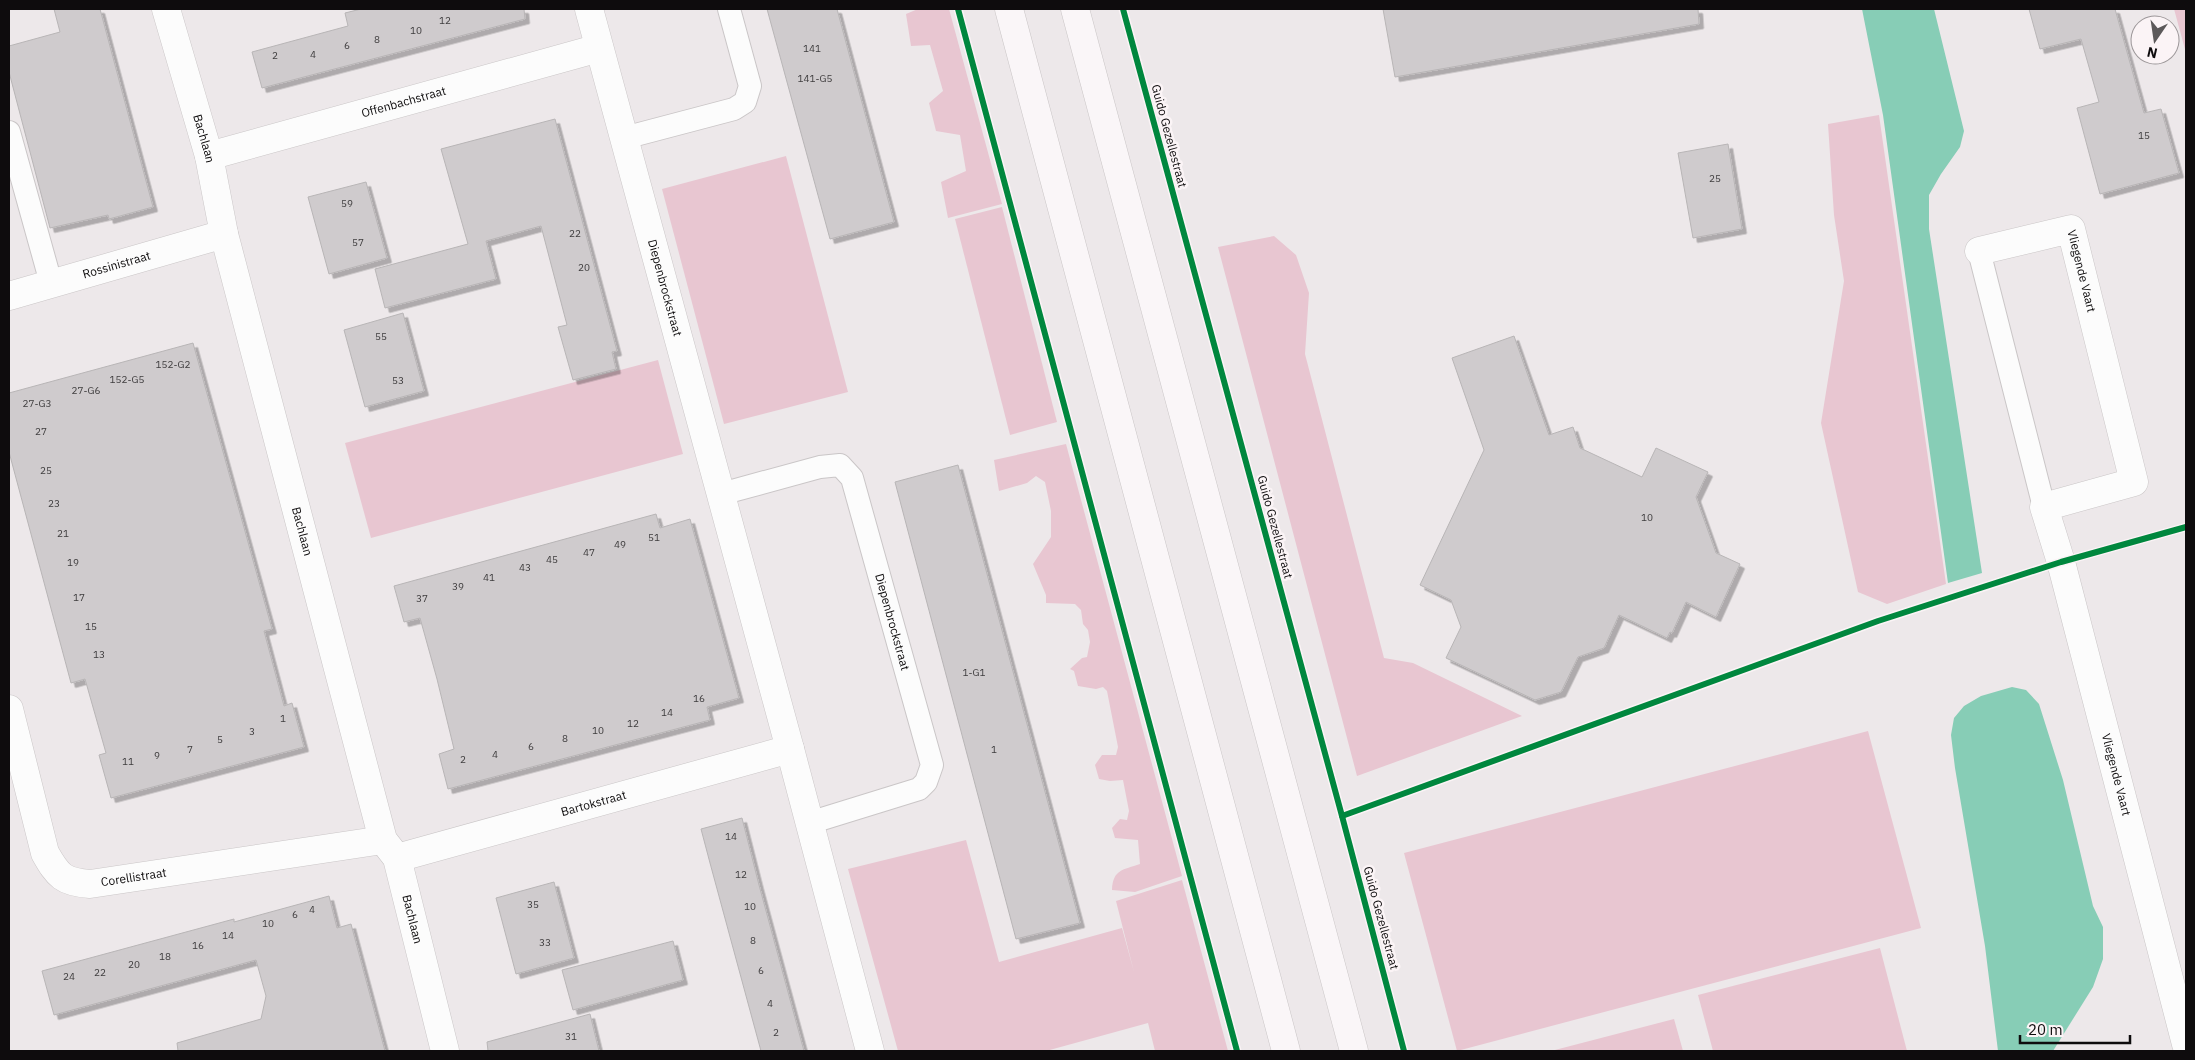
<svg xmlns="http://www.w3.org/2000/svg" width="2195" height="1060" font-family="'IBM Plex Sans',sans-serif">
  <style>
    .green { fill: #e8c6d1 }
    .water { fill: #87cdb6 }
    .building { fill: #cfcbcd; stroke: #b8b5b6; filter: url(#shadow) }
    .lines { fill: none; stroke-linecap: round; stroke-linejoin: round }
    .service-casing { stroke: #cac6c7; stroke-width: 24 }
    .minor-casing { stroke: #cac6c7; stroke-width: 29 }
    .secondary-casing { stroke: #cac6c7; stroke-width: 29 }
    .service { stroke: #fcfcfc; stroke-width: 22 }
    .minor { stroke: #fcfcfc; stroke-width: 28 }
    .secondary { stroke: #faf6f8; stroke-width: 28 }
    .cycleway-casing { stroke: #fbf4f6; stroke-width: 9 }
    .cycleway { stroke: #00873e; stroke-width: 6 }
    .labels { text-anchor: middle; stroke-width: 5; stroke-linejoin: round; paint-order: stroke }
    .number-label { font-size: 10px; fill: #3e3c3d }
    .street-label { font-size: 12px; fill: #0e0c0d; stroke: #fbf4f6 }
  </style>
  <defs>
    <filter id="shadow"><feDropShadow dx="4.5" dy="4.5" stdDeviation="0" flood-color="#0004"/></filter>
  </defs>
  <rect width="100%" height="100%" fill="#ede8ea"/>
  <g class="green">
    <path d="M918,9H949L1002,204L948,218L941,182L966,171L960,135L936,131L929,103L943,91L930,45L911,46L906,14Z"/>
    <path d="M2174,9H2186V53Z"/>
    <path d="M1879,115L1946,584L1887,604L1858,592L1821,423L1844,281L1834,215L1828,124Z"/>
    <path d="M786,156L848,392L724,424L662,189Z"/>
    <path d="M1002,207L1057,422L1010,435L955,219Z"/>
    <path d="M1274,236L1296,255L1309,293L1305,354L1384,658L1413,663L1522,716L1357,776L1218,247Z"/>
    <path d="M658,360L683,454L371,538L345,443Z"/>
    <path d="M1066,444L1182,876L1135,892L1112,890C1113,869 1123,870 1140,864L1138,840L1115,838L1112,828L1120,819L1127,820L1129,811L1123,780L1110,781L1099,779L1095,765L1102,755H1116L1118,747L1107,691L1103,687L1096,689L1078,686L1074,671L1070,669L1082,658L1087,657L1090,642L1088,630L1083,624L1081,610L1075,604L1046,603V595L1033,564L1051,537V511L1045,482L1036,476L1027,483L999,491L994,460Z"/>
    <path d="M1868,731L1921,928L1457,1051L1404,853Z"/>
    <path d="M966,840L999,962L1122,928L1134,972L1116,901L1182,880L1228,1051H1155L1148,1023L1046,1051H898L848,869Z"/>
    <path d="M1880,948L1907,1051H1713L1698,995Z"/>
    <path d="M1674,1019L1683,1051H1551Z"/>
  </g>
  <g class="water">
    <path d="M1862,9H1934L1964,131L1960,147L1941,174L1929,195V229L1982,573L1948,583L1883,115Z"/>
    <path d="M2012,687L2026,690L2039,704L2063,780L2093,906L2103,927V959L2093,987L2053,1051H1998L1985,946L1955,768L1951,735L1954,718L1964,706L1981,696Z"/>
  </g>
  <g class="building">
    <path d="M54,9H100L153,207L109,219L108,215L50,228L9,72V46L60,32Z"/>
    <path d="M361,9H524L525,19L262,88L252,52L348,26L345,13Z"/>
    <path d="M767,9H837L894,222L830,239Z"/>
    <path d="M1383,9H1698L1699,24L1395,77Z"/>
    <path d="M2029,9H2115L2144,113L2161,109L2179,173L2100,194L2077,108L2099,102L2081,39L2040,49Z"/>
    <path d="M555,119L617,351L612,352L616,369L573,380L558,327L567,325L541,226L486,241L496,279L385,308L375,269L468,244L441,149Z"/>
    <path d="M1728,144L1742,229L1693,238L1678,153Z"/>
    <path d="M366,182L387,258L329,274L308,197Z"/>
    <path d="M403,313L424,391L365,407L344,330Z"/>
    <path d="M1514,336L1549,435L1573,427L1580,448L1642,477L1656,448L1708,472L1696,497L1716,553L1740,564L1716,617L1686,602L1672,633L1670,632L1667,638L1619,615L1604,648L1578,657L1561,692L1535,700L1446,658L1461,627L1451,600L1420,585L1484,450L1452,358Z"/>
    <path d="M193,343L272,629L264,631L284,706L292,703L304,747L111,798L99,755L106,753L85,679L71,683L9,452V393Z"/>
    <path d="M958,465L1080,923L1016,939L895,482Z"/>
    <path d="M656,514L660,528L690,519L739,698L707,707L710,720L448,789L439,754L454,749L437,679L420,618L404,622L394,586Z"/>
    <path d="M742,818L759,885L804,1051H761L710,863L701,829Z"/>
    <path d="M554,882L574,958L516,974L496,898Z"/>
    <path d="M329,896L337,928L351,924L385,1051H178L177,1043L261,1019L266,996L256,960L54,1015L42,971L234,919V922Z"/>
    <path d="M673,941L683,980L573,1010L562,970Z"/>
    <path d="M590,1014L599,1051H488L487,1042Z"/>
  </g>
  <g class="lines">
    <defs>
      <g id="service">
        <path d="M9,132L51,283"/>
        <path d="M624,138L734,109L745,102L750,86L729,9"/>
        <path d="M1979,251L2044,507"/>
        <path id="s1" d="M721,494L820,467L840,465L852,478L932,765L926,782L919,789L809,823"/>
      </g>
      <g id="minor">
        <path id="s2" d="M166,9L209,156L224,234L383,840L397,858L445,1051"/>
        <path id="s3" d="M589,9L790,749L870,1051"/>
        <path id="s4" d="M209,156L599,48"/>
        <path id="s5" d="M1979,251L2071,229L2134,482L2044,507L2061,562L2186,1044"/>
        <path id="s6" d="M9,296L224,234"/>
        <path id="s7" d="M9,709L45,853C58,876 63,882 90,884L383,840"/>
        <path id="s8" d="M397,858L790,749"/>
      </g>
      <g id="secondary">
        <path d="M1009,9L1286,1051"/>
        <path d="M1075,9L1354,1051"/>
      </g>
    </defs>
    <use href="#service" class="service-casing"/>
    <use href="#minor" class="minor-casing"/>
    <use href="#secondary" class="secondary-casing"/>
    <use href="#service" class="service"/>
    <use href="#minor" class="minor"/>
    <use href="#secondary" class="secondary"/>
    <defs>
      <g id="cycleway">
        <path d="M958,9L1237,1051"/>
        <path d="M1123,9L1342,816L1404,1051"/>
        <path d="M1342,816L1878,621L2061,562L2186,527"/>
      </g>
    </defs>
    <use href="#cycleway" class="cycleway-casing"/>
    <use href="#cycleway" class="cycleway"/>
  </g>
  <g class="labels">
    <g class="number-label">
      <text x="445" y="24">12</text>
      <text x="416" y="34">10</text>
      <text x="377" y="43">8</text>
      <text x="347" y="49">6</text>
      <text x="812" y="52">141</text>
      <text x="313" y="58">4</text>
      <text x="275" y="59">2</text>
      <text x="815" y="82">141-G5</text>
      <text x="2144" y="139">15</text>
      <text x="1715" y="182">25</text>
      <text x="347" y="207">59</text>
      <text x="575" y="237">22</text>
      <text x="358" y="246">57</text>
      <text x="584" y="271">20</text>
      <text x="381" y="340">55</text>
      <text x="173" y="368">152-G2</text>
      <text x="127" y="383">152-G5</text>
      <text x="398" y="384">53</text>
      <text x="86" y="394">27-G6</text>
      <text x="37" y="407">27-G3</text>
      <text x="41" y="435">27</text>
      <text x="46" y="474">25</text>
      <text x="54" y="507">23</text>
      <text x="1647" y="521">10</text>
      <text x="63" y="537">21</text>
      <text x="654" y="541">51</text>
      <text x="620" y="548">49</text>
      <text x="589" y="556">47</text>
      <text x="552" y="563">45</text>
      <text x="73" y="566">19</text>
      <text x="525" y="571">43</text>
      <text x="489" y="581">41</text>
      <text x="458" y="590">39</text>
      <text x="79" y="601">17</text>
      <text x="422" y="602">37</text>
      <text x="91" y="630">15</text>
      <text x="99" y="658">13</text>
      <text x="974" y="676">1-G1</text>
      <text x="699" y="702">16</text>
      <text x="667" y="716">14</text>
      <text x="283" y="722">1</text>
      <text x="633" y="727">12</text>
      <text x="598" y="734">10</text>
      <text x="252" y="735">3</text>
      <text x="565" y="742">8</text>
      <text x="220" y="743">5</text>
      <text x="531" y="750">6</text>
      <text x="190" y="753">7</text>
      <text x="994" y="753">1</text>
      <text x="495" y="758">4</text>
      <text x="157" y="759">9</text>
      <text x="463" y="763">2</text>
      <text x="128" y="765">11</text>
      <text x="731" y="840">14</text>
      <text x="741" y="878">12</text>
      <text x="533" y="908">35</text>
      <text x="750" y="910">10</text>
      <text x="312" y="913">4</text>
      <text x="295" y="918">6</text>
      <text x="268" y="927">10</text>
      <text x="228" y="939">14</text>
      <text x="753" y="944">8</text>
      <text x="545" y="946">33</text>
      <text x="198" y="949">16</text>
      <text x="165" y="960">18</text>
      <text x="134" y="968">20</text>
      <text x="761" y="974">6</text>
      <text x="100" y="976">22</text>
      <text x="69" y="980">24</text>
      <text x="770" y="1007">4</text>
      <text x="776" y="1036">2</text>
      <text x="571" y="1040">31</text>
    </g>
    <g class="street-label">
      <text dy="4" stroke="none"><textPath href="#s4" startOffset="202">Offenbachstraat</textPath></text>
      <text transform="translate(1169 136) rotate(75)" y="4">Guido Gezellestraat</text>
      <text dy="4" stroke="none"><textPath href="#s2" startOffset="135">Bachlaan</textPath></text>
      <text dy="4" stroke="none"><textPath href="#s6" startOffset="112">Rossinistraat</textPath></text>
      <text dy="4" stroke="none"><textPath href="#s5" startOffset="138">Vliegende Vaart</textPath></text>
      <text dy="4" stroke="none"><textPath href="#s3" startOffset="289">Diepenbrockstraat</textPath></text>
      <text transform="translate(1275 527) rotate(75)" y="4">Guido Gezellestraat</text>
      <text dy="4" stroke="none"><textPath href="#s2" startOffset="540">Bachlaan</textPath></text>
      <text dy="4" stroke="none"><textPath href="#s1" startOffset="290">Diepenbrockstraat</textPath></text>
      <text dy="4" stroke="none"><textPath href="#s5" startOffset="726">Vliegende Vaart</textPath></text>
      <text dy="4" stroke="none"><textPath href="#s8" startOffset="204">Bartokstraat</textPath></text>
      <text dy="4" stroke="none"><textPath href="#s7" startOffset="251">Corellistraat</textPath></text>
      <text transform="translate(1381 918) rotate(75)" y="4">Guido Gezellestraat</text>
      <text dy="4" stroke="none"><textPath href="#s2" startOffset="945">Bachlaan</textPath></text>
    </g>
  </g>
  <rect width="2195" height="1060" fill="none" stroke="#0e0c0d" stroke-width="20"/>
  <g transform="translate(2155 40) rotate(193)"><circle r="24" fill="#fbf4f6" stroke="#9c9799"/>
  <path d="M0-4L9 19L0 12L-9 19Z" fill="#5c595a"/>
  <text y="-8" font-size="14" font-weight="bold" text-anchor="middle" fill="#0e0c0d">N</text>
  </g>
  <path d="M2020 1035v8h110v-8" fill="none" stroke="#0e0c0d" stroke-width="2.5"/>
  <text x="2028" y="1035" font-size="15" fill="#0e0c0d" stroke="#fbf4f6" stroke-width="4" paint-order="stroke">20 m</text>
</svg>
